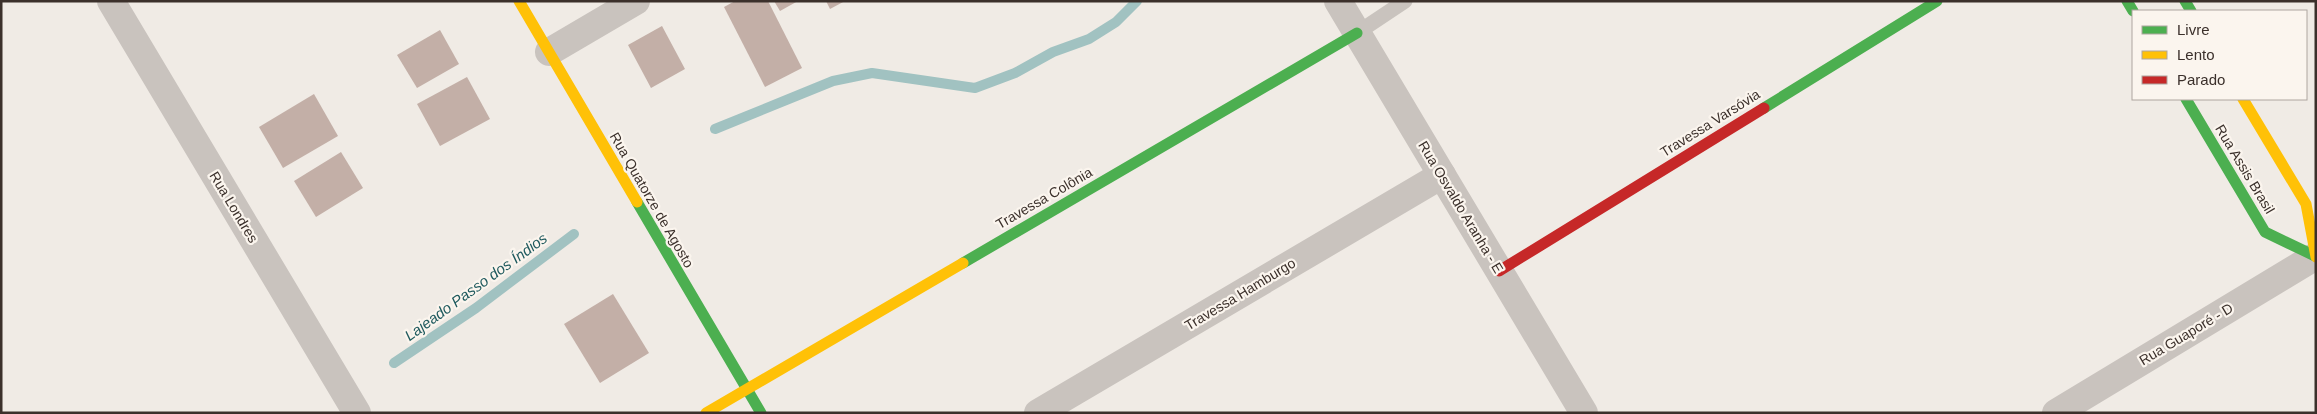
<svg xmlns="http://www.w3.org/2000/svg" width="2317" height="414" font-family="Arial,sans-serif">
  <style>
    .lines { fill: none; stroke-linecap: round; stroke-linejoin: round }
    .stream { stroke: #a1c2c1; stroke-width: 10 }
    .building { fill: #c3afa7 }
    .lane { stroke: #c9c3be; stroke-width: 15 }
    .street { stroke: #c9c3be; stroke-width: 28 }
    .fast { stroke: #4caf50; stroke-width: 11 }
    .slow { stroke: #ffc107; stroke-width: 11 }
    .jam { stroke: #c62828; stroke-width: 11 }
    .labels { text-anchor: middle; stroke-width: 4.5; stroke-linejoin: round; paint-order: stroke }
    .street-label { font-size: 14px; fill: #3b302b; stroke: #fbf5ee }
    .water-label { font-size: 15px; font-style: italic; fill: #1f5a5e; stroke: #fbf5ee }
  </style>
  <rect width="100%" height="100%" fill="#f0ebe5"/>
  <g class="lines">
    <g class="stream">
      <path d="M715,129L833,81L872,73L975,88L1015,73L1053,52L1089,39L1116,22L1137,1"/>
      <path d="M394,363L476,308L574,234"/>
    </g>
  </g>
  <g class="building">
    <path d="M735,1H768L802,68L765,87L724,7Z"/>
    <path d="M774,1H798L780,11Z"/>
    <path d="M826,1H845L830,9Z"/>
    <path d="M662,26L685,69L651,88L628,45Z"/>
    <path d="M440,30L459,64L417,88L397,55Z"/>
    <path d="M467,77L490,119L440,146L417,104Z"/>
    <path d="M314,94L338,136L283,168L259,127Z"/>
    <path d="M341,152L363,188L316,217L294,181Z"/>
    <path d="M613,294L649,353L600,383L564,324Z"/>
  </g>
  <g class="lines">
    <path class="lane" d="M1357,33L1405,1"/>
    <g class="street">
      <path d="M111,1L357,413"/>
      <path d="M1338,1L1584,413"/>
      <path d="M549,52L636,1"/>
      <path d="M1038,413L1442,175"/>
      <path d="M2056,413L2316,256"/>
    </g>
    <g class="fast">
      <path d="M2127,1L2133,11"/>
      <path d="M2185,1L2191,11"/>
      <path d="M2186,99L2265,232L2315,256"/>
      <path d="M1764,108L1937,1"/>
      <path d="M637,202L761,413"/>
      <path d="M963,263L1357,33"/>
    </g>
    <g class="slow">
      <path d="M519,1L637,202"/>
      <path d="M2243,99L2306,204L2316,257"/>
      <path d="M706,413L963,263"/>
    </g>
    <path class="jam" d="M1499,271L1764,108"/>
  </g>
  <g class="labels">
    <g class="street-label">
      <text transform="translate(1710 123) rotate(-32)" y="5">Travessa Varsóvia</text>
      <text transform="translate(2245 169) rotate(59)" y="5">Rua Assis Brasil</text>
      <text transform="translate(1044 198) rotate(-30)" y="5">Travessa Colônia</text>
      <text transform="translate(652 200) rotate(60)" y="5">Rua Quatorze de Agosto</text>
      <text transform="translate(234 207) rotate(59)" y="5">Rua Londres</text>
      <text transform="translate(1461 207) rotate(59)" y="5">Rua Osvaldo Aranha - E</text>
      <text transform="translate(1240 294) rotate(-31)" y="5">Travessa Hamburgo</text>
      <text transform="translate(2186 334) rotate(-31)" y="5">Rua Guaporé - D</text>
    </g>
    <g class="water-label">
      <text transform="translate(476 287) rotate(-36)" y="5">Lajeado Passo dos Índios</text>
    </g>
  </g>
  <rect width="2317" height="414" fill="none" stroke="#3b302b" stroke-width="5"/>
  <rect x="2132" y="10" width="175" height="90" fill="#fbf5ee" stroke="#aea6a0"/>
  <rect x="2142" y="26" width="25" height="8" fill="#4caf50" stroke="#aea6a0"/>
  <text x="2177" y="35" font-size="15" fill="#3b302b">Livre</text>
  <rect x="2142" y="51" width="25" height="8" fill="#ffc107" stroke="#aea6a0"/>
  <text x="2177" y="60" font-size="15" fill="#3b302b">Lento</text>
  <rect x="2142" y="76" width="25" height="8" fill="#c62828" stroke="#aea6a0"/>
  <text x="2177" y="85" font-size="15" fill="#3b302b">Parado</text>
</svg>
